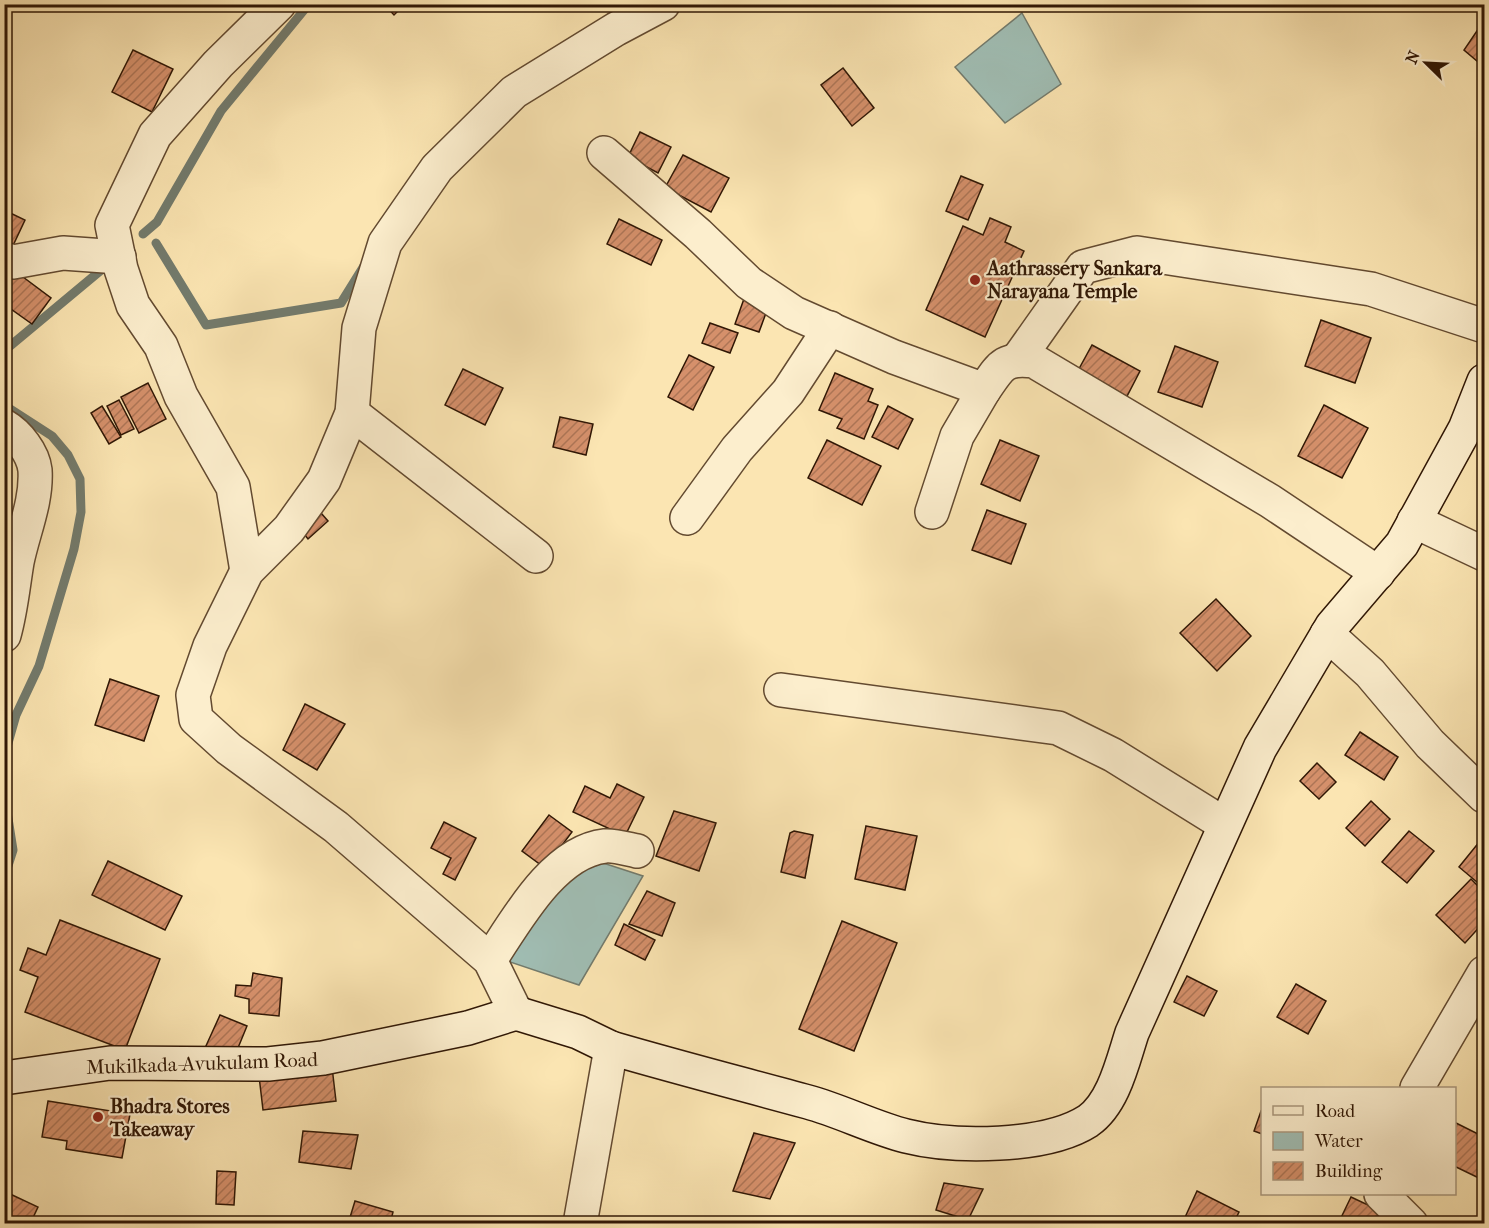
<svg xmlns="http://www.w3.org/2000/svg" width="1489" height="1228" font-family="'IM FELL French Canon',serif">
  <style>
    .water { fill: #a0bdb3; stroke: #737b6d; stroke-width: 1.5 }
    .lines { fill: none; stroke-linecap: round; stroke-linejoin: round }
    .stream { stroke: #737b6d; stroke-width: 9 }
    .building { fill: url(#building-hatch); stroke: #301705; stroke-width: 1.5 }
    .street-casing { stroke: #634a30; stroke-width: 36 }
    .secondary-casing { stroke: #301705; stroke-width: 36 }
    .street { stroke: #fceecd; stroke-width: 33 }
    .secondary { stroke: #fceecd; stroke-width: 33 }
    .poi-dot { fill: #8f2418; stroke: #fceecd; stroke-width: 2 }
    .labels { text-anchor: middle; stroke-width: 4.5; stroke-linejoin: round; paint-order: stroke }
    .poi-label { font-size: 20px; font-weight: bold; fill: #301705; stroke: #fceecd; text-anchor: start }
    .street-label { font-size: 20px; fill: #301705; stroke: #fceecd }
  </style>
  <defs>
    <pattern id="building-hatch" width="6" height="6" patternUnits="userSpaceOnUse" patternTransform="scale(1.5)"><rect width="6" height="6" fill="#d5906b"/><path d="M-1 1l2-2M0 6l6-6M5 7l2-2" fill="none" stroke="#ad7556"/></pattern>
  </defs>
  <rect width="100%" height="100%" fill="#fbe5b2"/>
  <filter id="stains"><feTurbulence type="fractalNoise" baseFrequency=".00333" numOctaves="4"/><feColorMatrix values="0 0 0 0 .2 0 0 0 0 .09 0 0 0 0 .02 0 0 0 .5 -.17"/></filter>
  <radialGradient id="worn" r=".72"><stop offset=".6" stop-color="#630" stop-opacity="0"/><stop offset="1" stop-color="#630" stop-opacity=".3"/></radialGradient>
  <g class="water">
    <path d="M1022,13L1061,84L1005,123L955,67Z"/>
    <path d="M597,861L643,876L579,985L498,958L576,873Z"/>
  </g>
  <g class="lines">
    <g class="stream">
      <path d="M143,234L157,222L221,111L309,4"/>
      <path d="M156,243L206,325L341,303L364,266"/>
      <path d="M4,351L100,271"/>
      <path d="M4,405L52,436L68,455L80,479L81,512L74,549L39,666L16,715L4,757"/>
      <path d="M4,793L13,850L4,878"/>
    </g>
  </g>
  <g class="building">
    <path d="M384,4H405L394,15Z"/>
    <path d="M1481,25L1484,28V67L1464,50Z"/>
    <path d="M133,50L173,69L152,112L112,92Z"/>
    <path d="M843,68L874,108L852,126L821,85Z"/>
    <path d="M640,132L671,147L658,173L628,157Z"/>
    <path d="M683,155L729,178L711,212L679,195L674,205L660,197Z"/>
    <path d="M961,176L983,185L968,220L946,211Z"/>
    <path d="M4,210L25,220L9,254L4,252Z"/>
    <path d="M990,218L1011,227L1005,242L1024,251L985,337L926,310L963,226L983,235Z"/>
    <path d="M619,219L662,240L651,265L607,244Z"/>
    <path d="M15,271L51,298L32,324L4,304V285Z"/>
    <path d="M745,296L769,305L759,332L735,324Z"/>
    <path d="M1321,320L1371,338L1355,383L1305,366Z"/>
    <path d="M710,323L738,333L730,353L702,343Z"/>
    <path d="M1092,345L1140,371L1123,404L1074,378Z"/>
    <path d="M1175,346L1218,362L1202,407L1158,392Z"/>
    <path d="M689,355L714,367L693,410L668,397Z"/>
    <path d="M463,369L503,388L485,425L445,405Z"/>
    <path d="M835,373L873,389L868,401L878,405L864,439L837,428L842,419L819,410Z"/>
    <path d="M148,383L166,419L139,433L121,397Z"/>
    <path d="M119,400L134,429L121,435L107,406Z"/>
    <path d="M1324,405L1368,428L1342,478L1298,456Z"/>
    <path d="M102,406L121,437L109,444L91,413Z"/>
    <path d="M888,406L913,419L898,449L872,437Z"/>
    <path d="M560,417L593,424L586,455L553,447Z"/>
    <path d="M827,440L881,466L862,505L808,478Z"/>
    <path d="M1000,440L1039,456L1020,501L981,484Z"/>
    <path d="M987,510L1026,524L1011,564L972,550Z"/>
    <path d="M321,513L328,521L308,539L301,530Z"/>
    <path d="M1216,599L1251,636L1217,671L1180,633Z"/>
    <path d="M110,679L159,696L144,741L95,725Z"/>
    <path d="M305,704L345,724L317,770L283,750Z"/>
    <path d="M1360,732L1398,757L1384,780L1345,755Z"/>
    <path d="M1317,763L1336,782L1319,799L1300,781Z"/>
    <path d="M617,784L644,797L625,836L573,812L585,786L610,798Z"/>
    <path d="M1371,801L1390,819L1365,846L1346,828Z"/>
    <path d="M674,811L716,823L699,871L656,856Z"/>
    <path d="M549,815L572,832L545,868L522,851Z"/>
    <path d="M444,822L476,838L455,880L443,874L451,858L431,848Z"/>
    <path d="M866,826L917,836L905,890L855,879Z"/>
    <path d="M794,831L813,835L805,878L781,872L790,833Z"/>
    <path d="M1409,831L1434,851L1407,883L1382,862Z"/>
    <path d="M1480,841L1484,844V888L1459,867Z"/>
    <path d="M108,861L182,896L165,930L92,895Z"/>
    <path d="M1471,879L1484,892V922L1465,943L1436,915Z"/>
    <path d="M647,891L675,903L662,936L629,924Z"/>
    <path d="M60,920L160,959L125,1050L25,1012L38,977L20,970L28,948L46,955Z"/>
    <path d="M842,921L897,943L854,1051L799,1029Z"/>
    <path d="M624,924L655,940L645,960L615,945Z"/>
    <path d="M253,973L282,978L279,1016L249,1013V999L235,996L236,985L251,986Z"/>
    <path d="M1187,976L1217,991L1204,1016L1174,1002Z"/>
    <path d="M1296,984L1326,1001L1308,1034L1277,1017Z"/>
    <path d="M220,1015L247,1026L233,1060L205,1048Z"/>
    <path d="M332,1067L336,1101L263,1110L259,1076Z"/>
    <path d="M48,1101L130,1114L122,1158L66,1149L67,1141L42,1137Z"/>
    <path d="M1261,1111L1262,1112V1134L1254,1131Z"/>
    <path d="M1454,1122L1484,1137L1483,1180L1454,1166Z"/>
    <path d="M303,1131L358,1135L351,1169L299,1162Z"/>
    <path d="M754,1133L795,1143L770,1199L733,1191Z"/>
    <path d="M217,1171L236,1172L234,1205L216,1204Z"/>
    <path d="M944,1183L983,1189L968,1220L936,1210Z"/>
    <path d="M1197,1191L1239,1212L1233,1224H1182Z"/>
    <path d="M8,1193L38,1207L30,1224H4V1201Z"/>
    <path d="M1351,1197L1383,1212L1378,1224H1338Z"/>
    <path d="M355,1201L393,1212L390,1224H348Z"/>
  </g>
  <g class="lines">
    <defs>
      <g id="street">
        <path d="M604,153L698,234L749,283L794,313L894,357L984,390C1000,367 1003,357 1034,361L1270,501L1378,573"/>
        <path d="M4,259L13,262L63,253L119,257"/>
        <path d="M1018,359L1083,267L1137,253L1371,289L1484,326"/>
        <path d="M352,413L536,556"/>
        <path d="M4,426C18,434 33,453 35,470C37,502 23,532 17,562C13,586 11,610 4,635"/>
        <path d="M932,512L957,436L984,390"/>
        <path d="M687,518L737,449L788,392L830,328"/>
        <path d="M1414,521L1484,554"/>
        <path d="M247,571L233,487L181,396L161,346L133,305L121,269L112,225L155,135L218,64L279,4"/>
        <path d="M1327,634L1370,673L1430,744L1484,796"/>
        <path d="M781,690L1058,728L1113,755L1224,824"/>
        <path d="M490,960C516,921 553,852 605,846C614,845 627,849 637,851"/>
        <path d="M516,1013L490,960L336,827L229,749L196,719L193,695L210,646L247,571L289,529L324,480L352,413L359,328L385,243L437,168L514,92L616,29L663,4"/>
        <path d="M1417,1088L1484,973"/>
        <path d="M1381,1194L1411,1224"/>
        <path d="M580,1224L611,1048"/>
      </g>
      <path id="secondary" d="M4,1078L110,1063L268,1064L323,1058L468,1028L516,1013L578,1032L611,1048C676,1067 742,1084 808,1102C841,1111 874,1128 906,1136C954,1148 1046,1148 1088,1121C1114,1103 1123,1060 1132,1033L1260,748L1332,626L1402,544L1465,429L1484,381"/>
    </defs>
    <use href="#street" class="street-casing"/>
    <use href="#secondary" class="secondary-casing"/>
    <use href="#street" class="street"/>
    <use href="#secondary" class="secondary"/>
  </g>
  <g class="poi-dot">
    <circle cx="975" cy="280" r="6"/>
    <circle cx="98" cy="1117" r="6"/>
  </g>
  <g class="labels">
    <g class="poi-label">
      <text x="987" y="275">Aathrassery Sankara<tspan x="987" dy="23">Narayana Temple</tspan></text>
      <text x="110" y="1113">Bhadra Stores<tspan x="110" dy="23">Takeaway</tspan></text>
    </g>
    <g class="street-label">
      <text transform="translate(202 1063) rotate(-2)" y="7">Mukilkada-Avukulam Road</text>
    </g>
  </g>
  <rect width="1489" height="1228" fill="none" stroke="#fbe5b2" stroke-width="24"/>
  <rect x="6" y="6" width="1477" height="1216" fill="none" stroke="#301705" stroke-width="3"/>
  <rect x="12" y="12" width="1465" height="1204" fill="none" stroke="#301705" stroke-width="1.5"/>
  <rect x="1261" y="1087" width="195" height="108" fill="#fceecd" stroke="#aa987d" stroke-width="1.5"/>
  <rect x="1273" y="1106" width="30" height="9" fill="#fceecd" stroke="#aa987d" stroke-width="1.5"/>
  <text x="1315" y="1117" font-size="18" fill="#301705">Road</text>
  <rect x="1273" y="1132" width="30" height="18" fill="#a0bdb3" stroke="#aa987d" stroke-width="1.5"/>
  <text x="1315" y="1147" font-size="18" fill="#301705">Water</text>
  <rect x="1273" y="1162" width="30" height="18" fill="url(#building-hatch)" stroke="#aa987d" stroke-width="1.5"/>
  <text x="1315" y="1177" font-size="18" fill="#301705">Building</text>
  <g transform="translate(1426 63) rotate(294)" stroke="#fceecd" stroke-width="4.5" paint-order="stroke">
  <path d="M0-4.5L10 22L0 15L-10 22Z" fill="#301705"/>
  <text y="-9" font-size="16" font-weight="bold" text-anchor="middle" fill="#301705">N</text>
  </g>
  <rect width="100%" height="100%" filter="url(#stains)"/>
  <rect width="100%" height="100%" fill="url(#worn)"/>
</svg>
